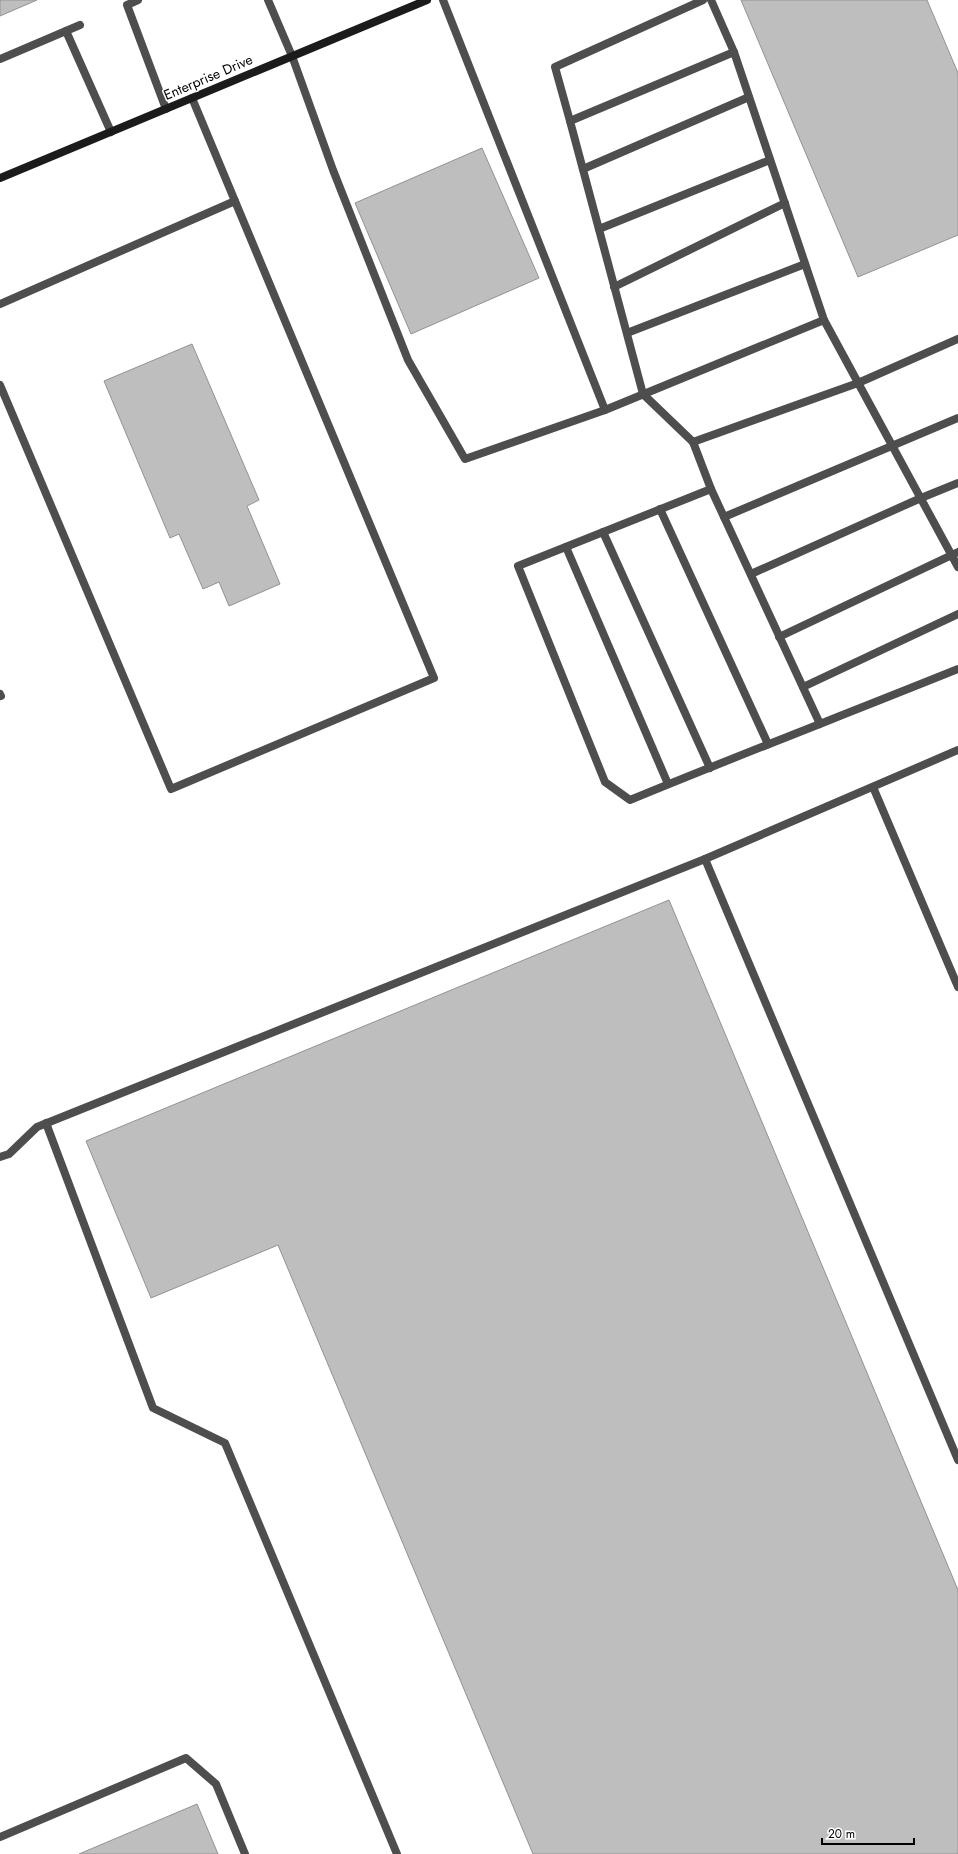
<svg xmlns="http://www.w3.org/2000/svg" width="958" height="1854" font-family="Jost,sans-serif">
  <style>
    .building { fill: #bebebe; stroke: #929292 }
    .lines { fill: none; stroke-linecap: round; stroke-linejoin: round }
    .lane { stroke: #4e4e4e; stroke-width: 8 }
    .secondary { stroke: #1b1b1b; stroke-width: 8 }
    .labels { text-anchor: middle; stroke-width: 3; stroke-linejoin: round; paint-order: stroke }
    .street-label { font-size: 14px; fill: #000; stroke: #fff }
  </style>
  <rect width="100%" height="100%" fill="#fff"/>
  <g class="building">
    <path d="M0,0H37L0,16Z"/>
    <path d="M741,0H927L958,73V235L858,277Z"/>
    <path d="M482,148L539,278L411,334L355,203Z"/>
    <path d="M192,344L259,500L247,506L280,584L229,606L219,582L203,589L179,534L170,538L104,381Z"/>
    <path d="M669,900L958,1590V1854H533L278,1245L151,1298L86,1141Z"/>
    <path d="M197,1804L218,1854H79Z"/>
  </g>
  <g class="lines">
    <g class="lane">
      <path d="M138,0L127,5L166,109"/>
      <path d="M268,0L292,56L333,170L408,360L465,459L605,410L443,0"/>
      <path d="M711,0L734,52"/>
      <path d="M66,31L111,132"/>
      <path d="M0,59L80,25"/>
      <path d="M570,121L555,67L703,0"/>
      <path d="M583,169L749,97"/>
      <path d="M599,229L770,160"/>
      <path d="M614,287L785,203"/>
      <path d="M0,304L235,201"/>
      <path d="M627,333L805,264"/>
      <path d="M0,385L171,789L434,678L192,98"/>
      <path d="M605,410L824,320L958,567"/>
      <path d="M693,442L643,394L570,121L734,52L824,320"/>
      <path d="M711,489L693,442L858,383L958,339"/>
      <path d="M660,509L768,744"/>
      <path d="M724,517L958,418"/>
      <path d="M603,532L710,768"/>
      <path d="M566,547L668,784"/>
      <path d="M751,574L921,498L958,483"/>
      <path d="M779,637L958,552"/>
      <path d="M803,687L958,614"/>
      <path d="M0,694L1,696"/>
      <path d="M820,724L711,489L518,566L605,782L630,800C739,755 849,713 958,669"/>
      <path d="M873,787L958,987"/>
      <path d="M705,859L958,750"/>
      <path d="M46,1123L153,1408L225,1443L397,1854"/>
      <path d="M0,1157L9,1154L37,1127L705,859L958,1460"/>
      <path d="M0,1837L186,1758L216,1784L245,1854"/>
    </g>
    <path class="secondary" d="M0,178L427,0"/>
  </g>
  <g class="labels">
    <g class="street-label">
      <text transform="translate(208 77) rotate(-23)" y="5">Enterprise Drive</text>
    </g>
  </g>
  <path d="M822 1838v6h92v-6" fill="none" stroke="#000000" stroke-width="2"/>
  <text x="828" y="1838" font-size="12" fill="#000000" stroke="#ffffff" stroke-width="3" paint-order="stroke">20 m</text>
</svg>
